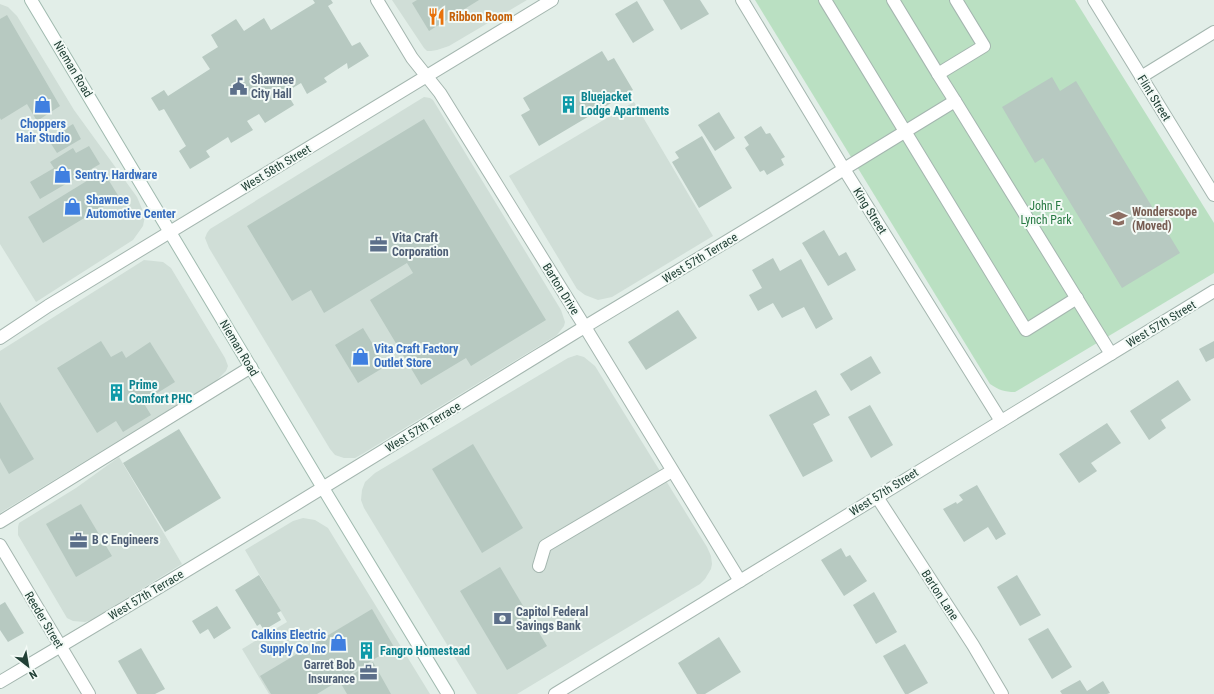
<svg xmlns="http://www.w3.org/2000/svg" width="1214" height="694" font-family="'Roboto Condensed',sans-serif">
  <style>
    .built { fill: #d0ded7 }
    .green { fill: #bae0c2 }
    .building { fill: #b7c9c1 }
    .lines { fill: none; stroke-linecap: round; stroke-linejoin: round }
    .service-casing { stroke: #a4b6af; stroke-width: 14 }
    .minor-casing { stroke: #a4b6af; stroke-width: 14 }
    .secondary-casing { stroke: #a0baaf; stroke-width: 14 }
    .service { stroke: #fff; stroke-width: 12 }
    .minor { stroke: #fff; stroke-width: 12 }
    .secondary { stroke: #fff; stroke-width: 12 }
    .labels { text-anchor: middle; stroke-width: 4; stroke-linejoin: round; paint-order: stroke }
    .food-label { font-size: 12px; font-weight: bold; fill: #c56008; stroke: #f3faf6; text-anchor: start }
    .street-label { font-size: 12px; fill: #214036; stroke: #f3faf6 }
    .service-label { font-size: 12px; font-weight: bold; fill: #4e5e75; stroke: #f3faf6; text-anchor: start }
    .culture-label { font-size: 12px; font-weight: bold; fill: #0d838f; stroke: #f3faf6; text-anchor: start }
    .shop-label { font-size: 12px; font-weight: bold; fill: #366cbe; stroke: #f3faf6; text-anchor: start }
    .park-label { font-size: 12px; fill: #287a43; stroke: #f3faf6 }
    .education-label { font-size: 12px; font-weight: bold; fill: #785e54; stroke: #f3faf6; text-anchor: start }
  </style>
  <rect width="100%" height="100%" fill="#e2eee8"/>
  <g class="built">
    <path d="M392,0H527L449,46L437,50L431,51H427L424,48Z"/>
    <path d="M0,4L8,7L17,16L74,110L137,197L145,216L143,226L133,240L36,302L0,244Z"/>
    <path d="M424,97L430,98L433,100L561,310L565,322L564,326L557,335L364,453L355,458H344L335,455L330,449L209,248L205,238L207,233L210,229Z"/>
    <path d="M634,102L713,236L612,297L598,300L585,295L577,289L509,176Z"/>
    <path d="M144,260L163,262L171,268L225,358L228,366L226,371L216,381L0,513V351Z"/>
    <path d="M577,355L584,357L595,366L707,547L711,556L712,564L711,569L705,579L700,584L517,694H477L364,508L361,500L362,490L365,482L375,473L568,358Z"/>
    <path d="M119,457L182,564L91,620L85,622L73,621L67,618L18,535V527L19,523L76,488Z"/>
    <path d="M303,518L315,520L328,528L430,694H269L242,649L287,622L245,550L293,521Z"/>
  </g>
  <path class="green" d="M755,0H1075L1214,223V273L1015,392C1004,392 999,390 990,384Z"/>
  <g class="building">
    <path d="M313,0H331L333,3L328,6L352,46L360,42L369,56L348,69L347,63L324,78L327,82L307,94L301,83L286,92L294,105L265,123L259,114L247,121L253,130L231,143L228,137L206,151L210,157L190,169L179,151L186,146L164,109L159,111L151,98L164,90L168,96L210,69L202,57L218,47L211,35L236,19L244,31L264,18L271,30L315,3Z"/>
    <path d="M417,0H479L429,31L412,3Z"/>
    <path d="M663,0H700L709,14L681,30Z"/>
    <path d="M637,1L654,30L633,43L615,14Z"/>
    <path d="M7,15L60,106L37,121L27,104L1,120L0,118V19Z"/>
    <path d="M602,51L608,61L614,58L633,90L539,146L521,115L530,110L523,98Z"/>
    <path d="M1052,77L1060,91L1076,81L1180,253L1122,288L1043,158L1035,163L1002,107Z"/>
    <path d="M719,112L735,138L715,151L698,125Z"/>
    <path d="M424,119L546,320L471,366L466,358L421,385L370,300L413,273L407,263L324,313L311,290L292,301L247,226Z"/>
    <path d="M73,124L81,139L57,153L48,139Z"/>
    <path d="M761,126L766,134L770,133L785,157L781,159L784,165L767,175L764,170L760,172L745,148L749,145L744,137Z"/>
    <path d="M702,136L732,188L699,208L672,162L679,158L675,152Z"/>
    <path d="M89,146L100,164L40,199L30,182L54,168L50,162L73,148L76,153Z"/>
    <path d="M103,171L119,197L43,243L28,217Z"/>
    <path d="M824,230L839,256L846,252L856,270L828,286L802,243Z"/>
    <path d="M773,258L780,271L801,259L833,319L816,329L804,307L782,318L773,303L758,311L749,295L762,288L752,270Z"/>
    <path d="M678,310L697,338L646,370L628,342Z"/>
    <path d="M363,328L386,366L358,383L335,345Z"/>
    <path d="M101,341L111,357L122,351L126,358L150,342L175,382L143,402L151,415L123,432L116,421L97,433L57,368Z"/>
    <path d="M1214,341V358L1206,362L1199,349Z"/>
    <path d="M871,356L881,373L851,391L840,374Z"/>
    <path d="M1178,380L1191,400L1161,420L1166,428L1149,440L1130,411Z"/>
    <path d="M816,390L830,415L813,424L833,461L803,477L769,415Z"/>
    <path d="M0,402L34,459L9,474L0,458Z"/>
    <path d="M870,405L893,445L871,458L848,417Z"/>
    <path d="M1107,423L1121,443L1091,463L1097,471L1079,483L1059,454Z"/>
    <path d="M179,429L221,498L165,532L123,463Z"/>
    <path d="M473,444L523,528L482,553L432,469Z"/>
    <path d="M977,485L1006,534L996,540L988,527L964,542L943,509L956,502L957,504L963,500L959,495Z"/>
    <path d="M81,504L112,556L76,577L46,524Z"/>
    <path d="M841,548L846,557L850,555L867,581L844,596L821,560Z"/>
    <path d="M500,567L547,646L507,670L460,591Z"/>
    <path d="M259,575L281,611L277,613L281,620L264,630L260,624L257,626L235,590Z"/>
    <path d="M1017,575L1041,615L1020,626L997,587Z"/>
    <path d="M874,592L897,632L876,644L853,605Z"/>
    <path d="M5,602L24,633L8,642L0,630V605Z"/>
    <path d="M217,606L231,628L214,639L208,629L200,634L192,621Z"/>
    <path d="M372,609L394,647L317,694H271L260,676Z"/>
    <path d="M1048,628L1072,667L1052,679L1028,639Z"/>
    <path d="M719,637L741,672L705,694H697L678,663Z"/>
    <path d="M905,644L928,683L908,694H905L883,656Z"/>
    <path d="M141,648L165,689L155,694H137L118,661Z"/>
    <path d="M373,662L391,694H347L340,682Z"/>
    <path d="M1080,680L1087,691L1103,681L1110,693L1107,694H1062L1060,691Z"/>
  </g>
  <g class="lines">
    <defs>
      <g id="service">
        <path d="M825,0L1026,330L1077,298"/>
        <path d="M893,0L938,74L984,46L956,0"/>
        <path d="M1141,77L1214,32"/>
        <path d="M955,101L1111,354"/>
        <path d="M844,169L955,101L938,74"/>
        <path d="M0,522L251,367"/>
        <path d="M539,566L545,546L672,471"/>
      </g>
      <g id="minor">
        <path d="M377,0L412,58L440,93L585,327L740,581"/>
        <path d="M742,0L844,169L1001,421"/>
        <path d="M1094,0L1214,195"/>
        <path d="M0,338L48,306L552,0"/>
        <path d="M877,497L973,645L1002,694"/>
        <path d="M0,545L89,694"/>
        <path d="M0,682C192,569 383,451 573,334C663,279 755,226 844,169"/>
        <path d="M555,694L1214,291"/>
      </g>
      <path id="secondary" d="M31,0L323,488L448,694"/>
    </defs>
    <use href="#service" class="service-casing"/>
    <use href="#minor" class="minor-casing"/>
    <use href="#secondary" class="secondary-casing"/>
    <use href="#service" class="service"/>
    <use href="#minor" class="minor"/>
    <use href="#secondary" class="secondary"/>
  </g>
  <defs>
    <symbol id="restaurant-bare" viewBox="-9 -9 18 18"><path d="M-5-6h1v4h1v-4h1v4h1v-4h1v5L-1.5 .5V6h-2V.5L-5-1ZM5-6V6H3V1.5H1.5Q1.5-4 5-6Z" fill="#e8710a" stroke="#f3faf6" stroke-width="2.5" paint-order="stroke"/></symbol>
    <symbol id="civic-bare" viewBox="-9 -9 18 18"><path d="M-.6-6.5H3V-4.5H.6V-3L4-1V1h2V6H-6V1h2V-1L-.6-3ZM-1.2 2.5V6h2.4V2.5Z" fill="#5c6f8a" stroke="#f3faf6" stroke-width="2.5" paint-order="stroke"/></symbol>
    <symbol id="building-bare" viewBox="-9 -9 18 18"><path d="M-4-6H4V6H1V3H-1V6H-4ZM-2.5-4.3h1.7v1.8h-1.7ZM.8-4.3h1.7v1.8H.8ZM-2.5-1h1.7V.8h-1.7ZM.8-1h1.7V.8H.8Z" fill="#0f9aa8" stroke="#f3faf6" stroke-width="2.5" paint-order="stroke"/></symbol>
    <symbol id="shop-bare" viewBox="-9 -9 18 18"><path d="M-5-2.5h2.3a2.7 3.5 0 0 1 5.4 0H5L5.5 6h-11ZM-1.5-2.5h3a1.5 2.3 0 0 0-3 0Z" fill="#3f7fe0" stroke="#f3faf6" stroke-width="2.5" paint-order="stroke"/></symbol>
    <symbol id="school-bare" viewBox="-9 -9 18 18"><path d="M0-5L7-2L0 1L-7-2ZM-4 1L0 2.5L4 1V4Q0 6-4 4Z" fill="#8d6e63" stroke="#f3faf6" stroke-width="2.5" paint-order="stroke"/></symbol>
    <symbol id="office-bare" viewBox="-9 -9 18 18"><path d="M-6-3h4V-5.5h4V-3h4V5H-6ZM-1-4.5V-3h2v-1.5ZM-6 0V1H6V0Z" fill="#5c6f8a" stroke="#f3faf6" stroke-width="2.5" paint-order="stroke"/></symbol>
    <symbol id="bank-bare" viewBox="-9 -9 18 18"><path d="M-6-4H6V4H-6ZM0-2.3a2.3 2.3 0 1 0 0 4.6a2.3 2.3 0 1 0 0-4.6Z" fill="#5c6f8a" stroke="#f3faf6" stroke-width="2.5" paint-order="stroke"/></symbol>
  </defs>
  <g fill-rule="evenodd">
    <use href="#restaurant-bare" x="424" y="4" width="25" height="25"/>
    <use href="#civic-bare" x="226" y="74" width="25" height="25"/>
    <use href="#building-bare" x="556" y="92" width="25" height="25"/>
    <use href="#shop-bare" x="30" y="92" width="25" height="25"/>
    <use href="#shop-bare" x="50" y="162" width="25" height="25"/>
    <use href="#shop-bare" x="60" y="194" width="25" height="25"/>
    <use href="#school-bare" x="1106" y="206" width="25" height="25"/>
    <use href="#office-bare" x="366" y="232" width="25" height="25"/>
    <use href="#shop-bare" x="348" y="344" width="25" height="25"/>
    <use href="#building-bare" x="104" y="380" width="25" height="25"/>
    <use href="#office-bare" x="66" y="528" width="25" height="25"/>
    <use href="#bank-bare" x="490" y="606" width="25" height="25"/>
    <use href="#shop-bare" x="326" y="630" width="25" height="25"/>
    <use href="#building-bare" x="354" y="638" width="25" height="25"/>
    <use href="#office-bare" x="356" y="660" width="25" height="25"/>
  </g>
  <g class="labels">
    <g class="food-label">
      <text x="449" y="21">Ribbon Room</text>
    </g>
    <g class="street-label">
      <text transform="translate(73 69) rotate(59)" y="4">Nieman Road</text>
      <text transform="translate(1154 98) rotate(58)" y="4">Flint Street</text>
      <text transform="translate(276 168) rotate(-31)" y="4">West 58th Street</text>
      <text transform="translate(870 211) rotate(58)" y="4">King Street</text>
      <text transform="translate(700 258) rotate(-31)" y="4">West 57th Terrace</text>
      <text transform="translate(561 289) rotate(58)" y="4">Barton Drive</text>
      <text transform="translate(1161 324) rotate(-31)" y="4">West 57th Street</text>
      <text transform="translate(239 348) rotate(59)" y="4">Nieman Road</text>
      <text transform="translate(423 427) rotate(-31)" y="4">West 57th Terrace</text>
      <text transform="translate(884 492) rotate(-32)" y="4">West 57th Street</text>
      <text transform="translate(146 595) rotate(-31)" y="4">West 57th Terrace</text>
      <text transform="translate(940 595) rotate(57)" y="4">Barton Lane</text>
      <text transform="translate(44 620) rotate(59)" y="4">Reeder Street</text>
    </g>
    <g class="service-label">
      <text x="251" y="84">Shawnee<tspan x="251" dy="14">City Hall</tspan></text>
      <text x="392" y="242">Vita Craft<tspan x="392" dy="14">Corporation</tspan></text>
      <text x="92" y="544">B C Engineers</text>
      <text x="516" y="616">Capitol Federal<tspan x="516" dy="14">Savings Bank</tspan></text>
      <text x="355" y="669" text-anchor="end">Garret Bob<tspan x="355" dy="14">Insurance</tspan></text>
    </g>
    <g class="culture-label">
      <text x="581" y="101">Bluejacket<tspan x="581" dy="14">Lodge Apartments</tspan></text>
      <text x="129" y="389">Prime<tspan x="129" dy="14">Comfort PHC</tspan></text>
      <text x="380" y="655">Fangro Homestead</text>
    </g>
    <g class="shop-label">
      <text x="43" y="128" text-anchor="middle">Choppers<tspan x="43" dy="14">Hair Studio</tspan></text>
      <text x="75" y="179">Sentry. Hardware</text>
      <text x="86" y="204">Shawnee<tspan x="86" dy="14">Automotive Center</tspan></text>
      <text x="374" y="353">Vita Craft Factory<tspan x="374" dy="14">Outlet Store</tspan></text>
      <text x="326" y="639" text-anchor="end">Calkins Electric<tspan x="326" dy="14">Supply Co Inc</tspan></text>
    </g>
    <g class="park-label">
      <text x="1046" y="210">John F.<tspan x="1046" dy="14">Lynch Park</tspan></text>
    </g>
    <g class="education-label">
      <text x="1132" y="216">Wonderscope<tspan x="1132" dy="14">(Moved)</tspan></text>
    </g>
  </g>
  <g transform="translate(28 666) rotate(149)" stroke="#f3faf6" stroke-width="3" paint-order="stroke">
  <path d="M0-3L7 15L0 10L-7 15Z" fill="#214036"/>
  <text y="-6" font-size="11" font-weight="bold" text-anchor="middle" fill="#214036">N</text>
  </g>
</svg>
